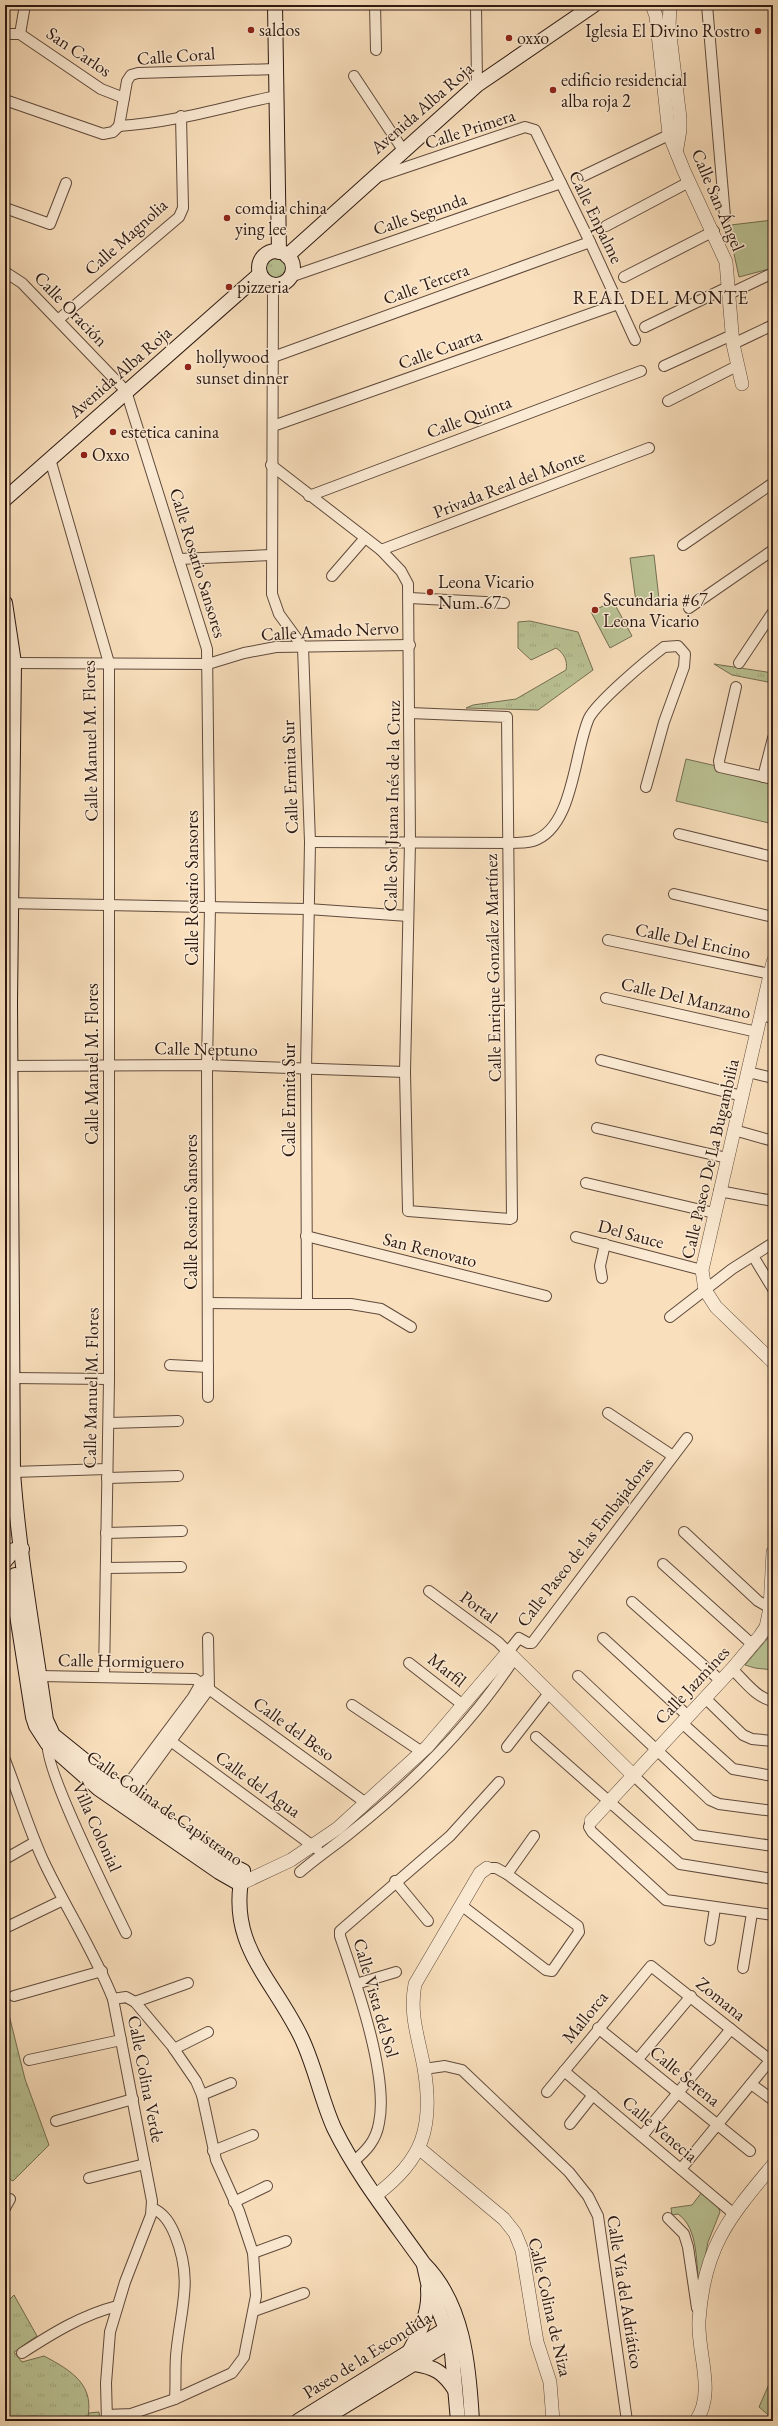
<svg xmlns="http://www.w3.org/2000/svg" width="778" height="2426" font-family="'EB Garamond',serif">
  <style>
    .grass { fill: url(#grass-tufts); stroke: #746e52 }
    .green { fill: #bac294; stroke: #746e52 }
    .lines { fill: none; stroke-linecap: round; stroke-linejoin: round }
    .minor-casing { stroke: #604a3c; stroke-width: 12 }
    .tertiary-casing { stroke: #604a3c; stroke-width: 14 }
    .secondary-casing { stroke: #2d1911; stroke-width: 16 }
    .minor { stroke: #fbead3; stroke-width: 10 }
    .tertiary { stroke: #fbead3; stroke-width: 13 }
    .secondary { stroke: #fbead3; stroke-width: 14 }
    .poi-dot { fill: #8f2418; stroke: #fbead3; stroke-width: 1.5 }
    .labels { text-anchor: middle; stroke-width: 3; stroke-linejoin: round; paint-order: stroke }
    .poi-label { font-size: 18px; fill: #2d1911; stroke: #fbead3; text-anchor: start }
    .street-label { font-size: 18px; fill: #2d1911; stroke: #fbead3 }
    .neighbourhood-label { font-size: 19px; letter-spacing: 1px; fill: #2d1911; stroke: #fbead3 }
  </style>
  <defs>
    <pattern id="grass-tufts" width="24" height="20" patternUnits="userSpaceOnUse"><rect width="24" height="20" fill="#bac294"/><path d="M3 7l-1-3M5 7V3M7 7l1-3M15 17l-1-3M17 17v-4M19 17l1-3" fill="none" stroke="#a0a67f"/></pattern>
  </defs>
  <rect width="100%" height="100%" fill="#f9dfbc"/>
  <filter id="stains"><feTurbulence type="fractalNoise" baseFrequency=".005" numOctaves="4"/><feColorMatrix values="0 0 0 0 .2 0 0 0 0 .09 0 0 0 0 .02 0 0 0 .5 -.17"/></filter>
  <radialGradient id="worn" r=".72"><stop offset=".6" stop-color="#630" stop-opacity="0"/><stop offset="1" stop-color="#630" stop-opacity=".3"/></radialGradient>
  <g class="grass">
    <circle cx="275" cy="268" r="11"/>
    <path d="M530,621L578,632L593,670L538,710L466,708L473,705L516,699L566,670C568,661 564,653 556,648L531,660L518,648V622Z"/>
    <path d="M714,664L773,673V683L732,675Z"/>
    <path d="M5,1999L25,2079L49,2145L13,2181L5,2177Z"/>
    <path d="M14,2295L37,2336L14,2352L22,2362L44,2356C72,2371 96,2385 87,2421H38L37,2416L5,2417V2304Z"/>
    <path d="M773,2375V2419L759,2407Z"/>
  </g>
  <g class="green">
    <path d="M773,220V268L739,277L734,254L722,226Z"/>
    <path d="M654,555L659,599L636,602L630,558Z"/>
    <path d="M613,601L632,636L610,648L591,612Z"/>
    <path d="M686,759L773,779V824L676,801Z"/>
    <path d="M773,1632V1670L755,1668L745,1665Z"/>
    <path d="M702,2192L718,2206L720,2212L708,2242L699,2288C696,2266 699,2228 678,2214L672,2215L671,2208L692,2205Z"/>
    <path d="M99,2412L100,2421H87L89,2413Z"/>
  </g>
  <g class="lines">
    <defs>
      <g id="minor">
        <path d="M375,5L376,50"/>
        <path d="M476,5L477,85"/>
        <path d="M707,5L725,217"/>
        <path d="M5,34H20L101,89L124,98"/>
        <path d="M20,34L25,5"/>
        <path d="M354,76L403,150"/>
        <path d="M5,100L103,134L113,132L119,126"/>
        <path d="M119,126L127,81L131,75L138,73L276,69"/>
        <path d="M119,126C172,123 224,107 276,96"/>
        <path d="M583,176L675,132"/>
        <path d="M377,177L525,127L535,130L590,242L635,340"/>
        <path d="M5,208L50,224L66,183"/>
        <path d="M606,226L689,182"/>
        <path d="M5,272L22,283L126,391L207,649L210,907L207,1065L208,1397"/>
        <path d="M290,277L561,183"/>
        <path d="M624,277L714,231"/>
        <path d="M729,294L773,273"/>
        <path d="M59,319L179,217L183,208L181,116"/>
        <path d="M645,327L728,287"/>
        <path d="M733,344L773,325"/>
        <path d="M273,357L590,242"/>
        <path d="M664,366L732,335"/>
        <path d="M668,401L737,366"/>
        <path d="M273,426L618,304"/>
        <path d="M50,459L109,663V1379L104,1677"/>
        <path d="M271,465L381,550L401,571L408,584L410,842L405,1072L408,1211L510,1219L512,1218L507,717L410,713"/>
        <path d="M309,496L641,371"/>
        <path d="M683,545L773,483"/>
        <path d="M381,550L649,448"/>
        <path d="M179,559L271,555"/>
        <path d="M332,576L365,538"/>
        <path d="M410,598L504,603"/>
        <path d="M689,608L773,550"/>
        <path d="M14,663L208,664L244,653L276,647L410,645"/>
        <path d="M739,663L773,612"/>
        <path d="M736,687L719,761L720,767L773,779"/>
        <path d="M763,777L773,738"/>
        <path d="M679,834L773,857"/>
        <path d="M310,842L509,843C517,843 526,843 533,841C574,828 574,751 589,718C598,701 647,660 664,647L678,646L685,654L684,667L664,722L646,787"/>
        <path d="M674,894L773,917"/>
        <path d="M6,903L308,909L408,916"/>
        <path d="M608,940L770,974"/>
        <path d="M606,998L757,1032"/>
        <path d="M761,1015L773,1018"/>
        <path d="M601,1060L742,1096"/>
        <path d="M5,1066L207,1065L405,1072"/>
        <path d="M748,1072L773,1078"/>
        <path d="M597,1128L727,1158"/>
        <path d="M734,1130L773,1141"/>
        <path d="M586,1183L714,1213"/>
        <path d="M719,1191L773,1201"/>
        <path d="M306,1236L546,1296"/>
        <path d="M576,1237L702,1270"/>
        <path d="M753,1256L773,1289"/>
        <path d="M602,1278L600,1266L605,1244"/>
        <path d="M208,1303L307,1304L306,1069L310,842L303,647L279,614L272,594L273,285"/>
        <path d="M307,1304H351L381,1309L411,1327"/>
        <path d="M670,1317L732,1269L773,1243"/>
        <path d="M170,1365L208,1367"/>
        <path d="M12,1378L109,1379"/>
        <path d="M608,1413L673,1456"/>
        <path d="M109,1423L178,1421"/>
        <path d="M13,1472L107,1469"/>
        <path d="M107,1478L178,1476"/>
        <path d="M684,1532L758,1601L770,1608"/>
        <path d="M106,1533L182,1531"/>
        <path d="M663,1564L753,1645"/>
        <path d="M106,1568L181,1567"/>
        <path d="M429,1591L498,1642L508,1652L519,1638L528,1643H532L687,1438"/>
        <path d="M632,1602L721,1681"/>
        <path d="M603,1638L688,1716"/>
        <path d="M409,1663L463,1705"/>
        <path d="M732,1669C744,1680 756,1698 773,1701"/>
        <path d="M40,1676L195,1679L366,1803"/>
        <path d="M578,1676L710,1800L719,1804L773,1811"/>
        <path d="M705,1698L743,1735L752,1739L773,1741"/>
        <path d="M352,1705L422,1752"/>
        <path d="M682,1723L733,1769L773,1776"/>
        <path d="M536,1737L680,1864L773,1879"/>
        <path d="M48,1741C40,1761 113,1906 126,1933"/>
        <path d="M172,1742L317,1849"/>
        <path d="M507,1747L549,1693"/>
        <path d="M5,1760C18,1793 28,1827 43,1860C65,1907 94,1951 113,1999L152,2201L151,2215L125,2282L110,2332L106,2383L107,2421"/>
        <path d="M633,1775L696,1835L773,1846"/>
        <path d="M119,1796L193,1697L201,1683L207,1679"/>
        <path d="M127,1801L209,1689L208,1638"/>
        <path d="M591,1821L589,1827L592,1832L666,1900L773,1915"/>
        <path d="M5,1859L35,1842"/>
        <path d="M300,1872C316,1858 334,1846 350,1833C413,1783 470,1726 514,1659"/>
        <path d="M507,1874L534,1836"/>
        <path d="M395,1881L428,1921"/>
        <path d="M461,1905L546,1970L552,1971L579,1932L578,1926L507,1874L496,1868H487"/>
        <path d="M5,1928L63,1900"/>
        <path d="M710,1940L715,1908"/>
        <path d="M743,1968L752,1913"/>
        <path d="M356,1984L396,1972"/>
        <path d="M14,1996L102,1971"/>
        <path d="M135,2002L188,1983"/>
        <path d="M598,2028L750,2151"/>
        <path d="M174,2049L208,2032"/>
        <path d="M638,2059L691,1996"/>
        <path d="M29,2060L121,2040"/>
        <path d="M424,2069L445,2066L462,2070L569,2172L588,2196L598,2216L627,2421"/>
        <path d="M564,2071L734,2214"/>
        <path d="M751,2084L773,2100"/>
        <path d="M547,2092L651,1966L770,2060"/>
        <path d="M202,2095L231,2083"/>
        <path d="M56,2121L133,2099"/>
        <path d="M570,2124L593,2095"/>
        <path d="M642,2136L731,2029"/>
        <path d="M213,2151L253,2135"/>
        <path d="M353,2162C366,2151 376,2141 379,2123C389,2076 356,1983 340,1936V1931L450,1836L499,1782"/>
        <path d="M681,2169L773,2057"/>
        <path d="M89,2178L145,2164"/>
        <path d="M234,2202L267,2186"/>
        <path d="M5,2208L10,2199"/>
        <path d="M152,2208C164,2213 170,2223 175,2235C194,2282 180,2309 176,2356C175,2370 176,2385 175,2399"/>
        <path d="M668,2218L684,2234L688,2247L697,2308"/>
        <path d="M253,2253L286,2241"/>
        <path d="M254,2311L304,2293"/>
        <path d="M22,2353C53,2333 82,2315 117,2306"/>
        <path d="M107,2415L131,2414L175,2399L232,2373L244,2357L256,2296L253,2253L239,2211L216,2160L202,2095L196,2081L172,2046L135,2002L126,1997L113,1999"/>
      </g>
      <g id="tertiary">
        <path d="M652,5L656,16L669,134L684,171L726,262L733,344L742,384"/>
        <path d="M670,5L669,27L680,118V130L677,148"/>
        <path d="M773,962L702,1270L705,1290L716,1307L773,1362"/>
        <path d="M591,1821L732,1669L760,1636L766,1627L770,1608L773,1552"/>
        <path d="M240,1884L291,1860L338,1828L427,1747L508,1652L633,1775"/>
        <path d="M420,2149L504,2219L515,2233L522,2250L537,2342L550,2382L553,2421"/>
        <path d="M376,2195C423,2160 434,2127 424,2068C419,2039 409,2015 415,1984L480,1873L487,1868"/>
        <path d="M696,2421C716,2392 697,2353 699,2320C704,2247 728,2219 773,2165"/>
      </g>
      <g id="secondary">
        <path d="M275,5L279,252"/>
        <circle cx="276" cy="268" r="17"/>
        <path d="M287,256L477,85L594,5"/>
        <path d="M5,499L260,274"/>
        <path d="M5,603L14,663L10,1003L13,1472C19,1555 34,1637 46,1720L53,1735L130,1797L223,1861L243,1871C226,1944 272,1977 301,2037C315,2066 321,2099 334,2128C358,2177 393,2220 424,2264C464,2304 469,2367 472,2421"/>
        <path d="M5,1561L14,1550L22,1549"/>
        <path d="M15,1575L17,1615L33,1717L36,1726L47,1743L99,1789L219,1872L240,1884"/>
        <path d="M424,2265L428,2283L451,2342L458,2421"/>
        <path d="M409,2352C420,2332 430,2312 428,2289"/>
        <path d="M415,2364C435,2367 444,2373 455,2390"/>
        <path d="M298,2421L457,2322"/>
        <path d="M320,2421L461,2335"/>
      </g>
    </defs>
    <use href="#minor" class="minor-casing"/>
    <use href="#tertiary" class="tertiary-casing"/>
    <use href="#secondary" class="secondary-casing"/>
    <use href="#minor" class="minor"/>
    <use href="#tertiary" class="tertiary"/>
    <use href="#secondary" class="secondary"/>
  </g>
  <g class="poi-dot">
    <circle cx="251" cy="30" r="4"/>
    <circle cx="758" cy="31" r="4"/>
    <circle cx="509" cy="38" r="4"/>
    <circle cx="553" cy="90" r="4"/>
    <circle cx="227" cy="218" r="4"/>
    <circle cx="229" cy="287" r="4"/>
    <circle cx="188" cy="367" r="4"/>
    <circle cx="113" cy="432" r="4"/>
    <circle cx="84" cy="455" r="4"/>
    <circle cx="430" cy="592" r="4"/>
    <circle cx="595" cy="610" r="4"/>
  </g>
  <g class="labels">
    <g class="poi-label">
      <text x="259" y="36">saldos</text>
      <text x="750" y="37" text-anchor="end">Iglesia El Divino Rostro</text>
      <text x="517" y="44">oxxo</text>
      <text x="561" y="86">edificio residencial<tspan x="561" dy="21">alba roja 2</tspan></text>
      <text x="235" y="214">comdia china<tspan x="235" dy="21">ying lee</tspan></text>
      <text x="237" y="293">pizzeria</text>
      <text x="196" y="363">hollywood<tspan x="196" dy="21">sunset dinner</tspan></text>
      <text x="121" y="438">estetica canina</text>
      <text x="92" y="461">Oxxo</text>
      <text x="438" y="588">Leona Vicario<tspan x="438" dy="21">Num. 67</tspan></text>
      <text x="603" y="606">Secundaria #67<tspan x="603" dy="21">Leona Vicario</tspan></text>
    </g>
    <g class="street-label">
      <text transform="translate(79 52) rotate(34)" y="6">San Carlos</text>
      <text transform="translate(176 56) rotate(-4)" y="6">Calle Coral</text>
      <text transform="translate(422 108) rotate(-41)" y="6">Avenida Alba Roja</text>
      <text transform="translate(470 129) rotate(-18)" y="6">Calle Primera</text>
      <text transform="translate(718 200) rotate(67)" y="6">Calle San Ángel</text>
      <text transform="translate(420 214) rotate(-19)" y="6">Calle Segunda</text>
      <text transform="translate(596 217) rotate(64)" y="6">Calle Enpalme</text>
      <text transform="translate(126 237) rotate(-42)" y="6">Calle Magnolia</text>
      <text transform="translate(426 284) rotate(-20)" y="6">Calle Tercera</text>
      <text transform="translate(71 309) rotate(46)" y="6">Calle Oración</text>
      <text transform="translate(440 349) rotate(-20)" y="6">Calle Cuarta</text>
      <text transform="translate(120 372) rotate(-41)" y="6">Avenida Alba Roja</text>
      <text transform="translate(469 417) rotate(-21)" y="6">Calle Quinta</text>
      <text transform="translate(509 484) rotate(-21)" y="6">Privada Real del Monte</text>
      <text transform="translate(198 563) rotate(73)" y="6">Calle Rosario Sansores</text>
      <text transform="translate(330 631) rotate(-3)" y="6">Calle Amado Nervo</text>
      <text transform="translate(90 741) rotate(-91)" y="6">Calle Manuel M. Flores</text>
      <text transform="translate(290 777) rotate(-92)" y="6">Calle Ermita Sur</text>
      <text transform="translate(392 806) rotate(-89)" y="6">Calle Sor Juana Inés de la Cruz</text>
      <text transform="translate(192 888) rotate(-90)" y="6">Calle Rosario Sansores</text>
      <text transform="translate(693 941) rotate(12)" y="6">Calle Del Encino</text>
      <text transform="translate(493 968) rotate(-91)" y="6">Calle Enrique González Martínez</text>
      <text transform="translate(686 998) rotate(13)" y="6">Calle Del Manzano</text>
      <text transform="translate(206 1049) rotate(1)" y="6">Calle Neptuno</text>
      <text transform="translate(92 1064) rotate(-90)" y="6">Calle Manuel M. Flores</text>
      <text transform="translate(289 1100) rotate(-90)" y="6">Calle Ermita Sur</text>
      <text transform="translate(710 1159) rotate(-77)" y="6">Calle Paseo De La Bugambilia</text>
      <text transform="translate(191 1212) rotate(-90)" y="6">Calle Rosario Sansores</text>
      <text transform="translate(631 1234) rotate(15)" y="6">Del Sauce</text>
      <text transform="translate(430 1250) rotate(14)" y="6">San Renovato</text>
      <text transform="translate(91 1388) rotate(-89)" y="6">Calle Manuel M. Flores</text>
      <text transform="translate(585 1542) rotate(-52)" y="6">Calle Paseo de las Embajadoras</text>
      <text transform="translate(479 1607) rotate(36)" y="6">Portal</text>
      <text transform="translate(121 1661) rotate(1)" y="6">Calle Hormiguero</text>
      <text transform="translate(447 1670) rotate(38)" y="6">Marfil</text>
      <text transform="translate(692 1685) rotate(-47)" y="6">Calle Jazmines</text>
      <text transform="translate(294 1729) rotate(36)" y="6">Calle del Beso</text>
      <text transform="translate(258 1784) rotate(36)" y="6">Calle del Agua</text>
      <text transform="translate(165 1808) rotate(35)" y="6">Calle Colina de Capistrano</text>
      <text transform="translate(97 1827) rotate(66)" y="6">Villa Colonial</text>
      <text transform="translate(376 1998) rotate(74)" y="6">Calle Vista del Sol</text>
      <text transform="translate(721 1999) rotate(39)" y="6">Zomana</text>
      <text transform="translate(585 2017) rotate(-51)" y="6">Mallorca</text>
      <text transform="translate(685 2076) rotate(39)" y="6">Calle Serena</text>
      <text transform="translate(146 2079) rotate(79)" y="6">Calle Colina Verde</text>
      <text transform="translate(660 2129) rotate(40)" y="6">Calle Venecia</text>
      <text transform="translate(625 2292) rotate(81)" y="6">Calle Vía del Adriático</text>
      <text transform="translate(550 2307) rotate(77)" y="6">Calle Colina de Niza</text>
      <text transform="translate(367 2355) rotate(-32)" y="6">Paseo de la Escondida</text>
    </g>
    <g class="neighbourhood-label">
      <text x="661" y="304">REAL DEL MONTE</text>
    </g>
  </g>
  <rect width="778" height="2426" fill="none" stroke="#f9dfbc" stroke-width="20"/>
  <rect x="6" y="6" width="766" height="2414" fill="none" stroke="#2d1911" stroke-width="2"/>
  <rect x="10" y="10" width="758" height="2406" fill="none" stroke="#2d1911"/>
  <rect width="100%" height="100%" filter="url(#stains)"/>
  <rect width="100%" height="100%" fill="url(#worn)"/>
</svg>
